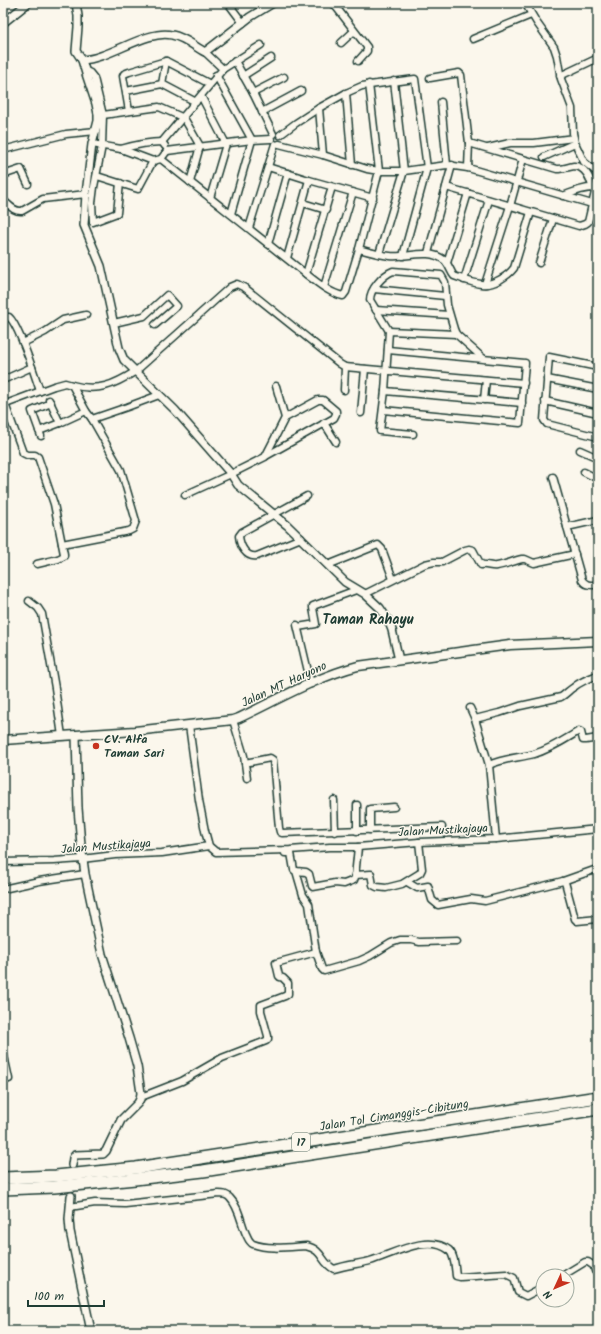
<svg xmlns="http://www.w3.org/2000/svg" width="601" height="1334" font-family="Kalam,sans-serif">
  <style>
    .lines { fill: none; stroke-linecap: round; stroke-linejoin: round }
    .minor-casing { stroke: #1f3d34; stroke-width: 9 }
    .tertiary-casing { stroke: #1f3d34; stroke-width: 10 }
    .secondary-casing { stroke: #1f3d34; stroke-width: 11 }
    .motorway-casing { stroke: #1f3d34; stroke-width: 14 }
    .minor { stroke: #fbf7ec; stroke-width: 6 }
    .tertiary { stroke: #fbf7ec; stroke-width: 7 }
    .secondary { stroke: #fbf7ec; stroke-width: 8 }
    .motorway { stroke: #fbf7ec; stroke-width: 11 }
    .poi-dot { fill: #c8321e; stroke: #fbf7ec; stroke-width: 1.5 }
    .labels { text-anchor: middle; stroke-width: 3; stroke-linejoin: round; paint-order: stroke }
    .shield { fill: #fbf7ec; stroke: #61756b; stroke-width: 1 }
    .shield-label { font-size: 11px; font-weight: bold; fill: #1f3d34 }
    .street-label { font-size: 12px; fill: #1f3d34; stroke: #fbf7ec }
    .poi-label { font-size: 12px; font-weight: bold; fill: #1f3d34; stroke: #fbf7ec; text-anchor: start }
    .quarter-label { font-size: 14px; font-weight: bold; fill: #1f3d34; stroke: #fbf7ec }
  </style>
  <rect width="100%" height="100%" fill="#fbf7ec"/>
  <filter id="ink" filterUnits="userSpaceOnUse"><feTurbulence type="fractalNoise" baseFrequency=".025" numOctaves="2"/><feDisplacementMap in="SourceGraphic" scale="8" xChannelSelector="R" yChannelSelector="G"/><feConvolveMatrix kernelMatrix="1 2 1 2 8 2 1 2 1" color-interpolation-filters="sRGB"/></filter>
  <g filter="url(#ink)">
    <g class="lines">
      <defs>
        <g id="minor">
          <path d="M228,3L243,23"/>
          <path d="M333,3L367,47V51L358,61"/>
          <path d="M525,3L537,23L554,47L557,56L561,79L572,108L573,133L575,143L584,162L598,173"/>
          <path d="M473,39L531,15"/>
          <path d="M341,43L354,31"/>
          <path d="M205,52L223,69"/>
          <path d="M235,61L253,93L273,134"/>
          <path d="M86,71L90,73L94,78L103,115L102,146L94,187L92,203L93,222L117,213L120,183"/>
          <path d="M216,75L252,140L231,214"/>
          <path d="M243,76L271,58"/>
          <path d="M560,76L598,58"/>
          <path d="M3,78L4,79"/>
          <path d="M430,78L459,73L461,75L469,143L468,168"/>
          <path d="M162,84L166,61"/>
          <path d="M126,91L162,84L196,102"/>
          <path d="M253,93L284,77"/>
          <path d="M346,93L352,165"/>
          <path d="M201,96L226,144L210,198"/>
          <path d="M441,102L447,165"/>
          <path d="M319,108L323,155"/>
          <path d="M129,111L123,76L124,74L129,72L166,61L210,84"/>
          <path d="M262,112L301,91"/>
          <path d="M103,115L159,107L184,118L200,146L190,182"/>
          <path d="M280,135L296,123L319,108L346,93L362,86L415,79L427,168L403,256"/>
          <path d="M162,142L223,69L261,45"/>
          <path d="M469,143L557,169C563,169 568,167 574,166C585,166 591,179 592,188"/>
          <path d="M92,144L121,149L153,161L161,159L167,151"/>
          <path d="M279,144L323,155L367,169L379,171H404L447,165L468,168L592,204"/>
          <path d="M488,148L510,143H534L574,138"/>
          <path d="M121,149C135,145 148,142 162,142L165,146"/>
          <path d="M3,150L66,134L96,131"/>
          <path d="M167,151L252,140L271,139"/>
          <path d="M544,157L575,143"/>
          <path d="M161,159L306,274C317,282 329,293 343,296L346,292L359,249L379,171L369,84"/>
          <path d="M268,167L309,180L373,198"/>
          <path d="M3,175L21,169L28,184"/>
          <path d="M97,176L138,189L153,161"/>
          <path d="M446,187L579,226L585,224L588,222L596,188"/>
          <path d="M563,196C573,192 585,187 596,188"/>
          <path d="M3,200C9,205 14,212 22,211L43,199L86,194"/>
          <path d="M303,203L326,210"/>
          <path d="M249,228L275,144"/>
          <path d="M268,244L288,173"/>
          <path d="M359,249C369,252 379,255 390,256C408,258 428,248 444,260C449,264 450,271 454,276C463,279 472,283 481,284C493,286 508,276 514,268L531,212"/>
          <path d="M428,253L452,165"/>
          <path d="M379,254L404,171L394,81"/>
          <path d="M287,258L309,180"/>
          <path d="M447,263L468,193"/>
          <path d="M539,263L553,219"/>
          <path d="M306,274L332,187"/>
          <path d="M464,280L489,200"/>
          <path d="M485,284L510,206L523,159"/>
          <path d="M324,287L353,192"/>
          <path d="M374,289L445,296"/>
          <path d="M376,310L449,315"/>
          <path d="M3,317H9C19,325 35,376 40,391"/>
          <path d="M114,323L144,316L167,295L177,306L155,325"/>
          <path d="M389,331L370,300C370,289 383,275 393,271L441,275L445,282L447,305L454,329L456,334L484,359"/>
          <path d="M23,343L45,332L63,320L86,315"/>
          <path d="M598,367L549,357L544,420L547,424L598,437"/>
          <path d="M547,379L598,389"/>
          <path d="M3,380L32,367"/>
          <path d="M72,385C98,392 114,385 136,371L230,287L237,284L245,288L340,364L345,367L524,383"/>
          <path d="M344,390L345,367"/>
          <path d="M385,391L522,403"/>
          <path d="M49,400L60,423L86,411"/>
          <path d="M484,400L486,380"/>
          <path d="M545,401L598,413"/>
          <path d="M5,404L23,453L27,455H35L38,457L54,504L64,554V556L58,559L37,564"/>
          <path d="M3,405L54,386L65,383L72,385L86,411L92,419L127,407L159,395"/>
          <path d="M383,410L520,423L525,363L388,350"/>
          <path d="M361,413L365,369"/>
          <path d="M324,423L336,442"/>
          <path d="M39,431L60,423"/>
          <path d="M413,434L380,431L385,391L389,331L456,334"/>
          <path d="M41,436L32,411L51,403"/>
          <path d="M580,450L598,458"/>
          <path d="M266,456L334,418L336,414V411L323,400H318L285,418"/>
          <path d="M584,472L598,479"/>
          <path d="M553,477L582,580C586,586 591,585 598,585"/>
          <path d="M185,495L231,474L265,457L285,418L276,386"/>
          <path d="M567,527L598,520"/>
          <path d="M301,538L257,556C246,558 240,546 239,536L242,532L307,496"/>
          <path d="M62,544L129,531L133,529L136,521L121,470L92,419"/>
          <path d="M328,565L378,545L382,549L393,579"/>
          <path d="M365,594L425,564L434,562H442L465,550L469,549L473,550L481,565C487,564 491,567 497,566C505,565 513,561 522,559H525L534,563L575,554"/>
          <path d="M29,601L38,608L42,614L55,688L62,736"/>
          <path d="M297,625L311,684"/>
          <path d="M298,627L316,624L313,608V606L356,590"/>
          <path d="M470,708L475,719L489,765L496,839"/>
          <path d="M475,719L499,713L520,706L561,697C566,694 569,690 574,687C581,681 590,678 598,675"/>
          <path d="M233,720L244,756L247,778"/>
          <path d="M189,725L199,800L205,831L209,846L216,852L290,850L330,847H358L419,842L496,839L598,829"/>
          <path d="M245,763L270,758L273,760L279,828L280,832L282,833L442,827"/>
          <path d="M489,765C504,758 519,758 534,754C551,749 564,740 579,731L581,732L583,740H586L598,738"/>
          <path d="M334,800L335,832"/>
          <path d="M357,805V831"/>
          <path d="M370,830V809L394,807"/>
          <path d="M285,853H291L294,870L296,871L303,895L309,904L316,952L322,969L324,971L359,961L370,956L391,943L400,940H411L419,942L457,941"/>
          <path d="M3,862L54,861L82,859L115,855L162,853L209,846"/>
          <path d="M296,871L306,872L309,874L312,886L313,887L335,883L344,884L354,880L355,877L358,847"/>
          <path d="M355,875L371,874L373,885L377,887L386,888L402,884L420,873L422,869L419,842"/>
          <path d="M563,881L594,870"/>
          <path d="M407,882L417,888L428,886L432,900L438,905L471,899L485,901L563,881L565,882L575,919L577,921L598,919"/>
          <path d="M3,889L39,881L85,874"/>
          <path d="M3,1051L9,1079L3,1081"/>
          <path d="M141,1097L182,1081L222,1058L266,1041L268,1039V1036L261,1011V1005L285,996L288,994V983L283,978L280,977L279,976L276,963L316,952"/>
          <path d="M70,1207L95,1203L125,1204L219,1194C223,1194 227,1194 230,1198C239,1207 241,1223 246,1234C248,1238 249,1242 253,1244C269,1250 289,1247 306,1246C324,1250 320,1262 334,1269C346,1265 358,1264 370,1261C391,1255 428,1233 449,1250C455,1256 455,1268 456,1276L460,1277L506,1274L514,1278L518,1292L526,1296L543,1287"/>
          <path d="M562,1276L585,1262H588L594,1266L595,1271L598,1272"/>
        </g>
        <g id="tertiary">
          <path d="M76,3L78,16V27L76,51L82,60L87,77L96,104L98,114V121L92,144L86,194L84,225L101,266L119,348L124,360L175,410L231,474L238,485L244,490L287,525L345,582L365,594L380,608L388,620L392,630L399,660"/>
          <path d="M3,23L28,3"/>
          <path d="M82,60C109,59 147,29 172,35C184,37 194,46 205,52L250,17L273,3"/>
          <path d="M72,1165L73,1158L75,1155L103,1154L106,1151L121,1120L138,1103L140,1099L141,1093L137,1066L129,1038L102,954L85,874L81,845L78,808L76,735"/>
          <path d="M71,1196L69,1219L70,1231L91,1331"/>
        </g>
        <path id="secondary" d="M3,740L135,731L233,720L239,718C277,700 316,677 358,666L510,645L598,641"/>
        <g id="motorway">
          <path d="M3,1178L56,1176L136,1168L598,1097"/>
          <path d="M3,1189L54,1187L135,1179L203,1171L598,1109"/>
        </g>
      </defs>
      <use href="#minor" class="minor-casing"/>
      <use href="#tertiary" class="tertiary-casing"/>
      <use href="#secondary" class="secondary-casing"/>
      <use href="#motorway" class="motorway-casing"/>
      <use href="#minor" class="minor"/>
      <use href="#tertiary" class="tertiary"/>
      <use href="#secondary" class="secondary"/>
      <use href="#motorway" class="motorway"/>
    </g>
  </g>
  <circle class="poi-dot" cx="96" cy="746" r="4"/>
  <g class="labels">
    <rect class="shield" x="292" y="1133" width="18" height="18" rx="3"/>
    <g class="shield-label">
      <text x="301" y="1146">17</text>
    </g>
    <g class="street-label">
      <text transform="translate(284 684) rotate(-25)" y="4">Jalan MT Haryono</text>
      <text transform="translate(443 830) rotate(-3)" y="4">Jalan Mustikajaya</text>
      <text transform="translate(106 846) rotate(-4)" y="4">Jalan Mustikajaya</text>
      <text transform="translate(394 1115) rotate(-9)" y="4">Jalan Tol Cimanggis–Cibitung</text>
    </g>
    <g class="poi-label">
      <text x="104" y="743">CV. Alfa<tspan x="104" dy="14">Taman Sari</tspan></text>
    </g>
    <g class="quarter-label">
      <text x="368" y="624">Taman Rahayu</text>
    </g>
  </g>
  <rect width="601" height="1334" fill="none" stroke="#fbf7ec" stroke-width="16"/>
  <rect x="8" y="8" width="585" height="1318" fill="none" stroke="#1f3d34" stroke-width="1.5" filter="url(#ink)"/>
  <g transform="translate(555 1288) rotate(226)"><circle r="19" fill="#fbf7ec" stroke="#a3ada2"/>
  <path d="M0-3L7 15L0 10L-7 15Z" fill="#c8321e"/>
  <text y="-6" font-size="11" font-weight="bold" text-anchor="middle" fill="#1f3d34">N</text>
  </g>
  <path d="M28 1300v6h76v-6" fill="none" stroke="#1f3d34" stroke-width="2"/>
  <text x="34" y="1300" font-size="12" fill="#1f3d34" stroke="#fbf7ec" stroke-width="3" paint-order="stroke">100 m</text>
</svg>
